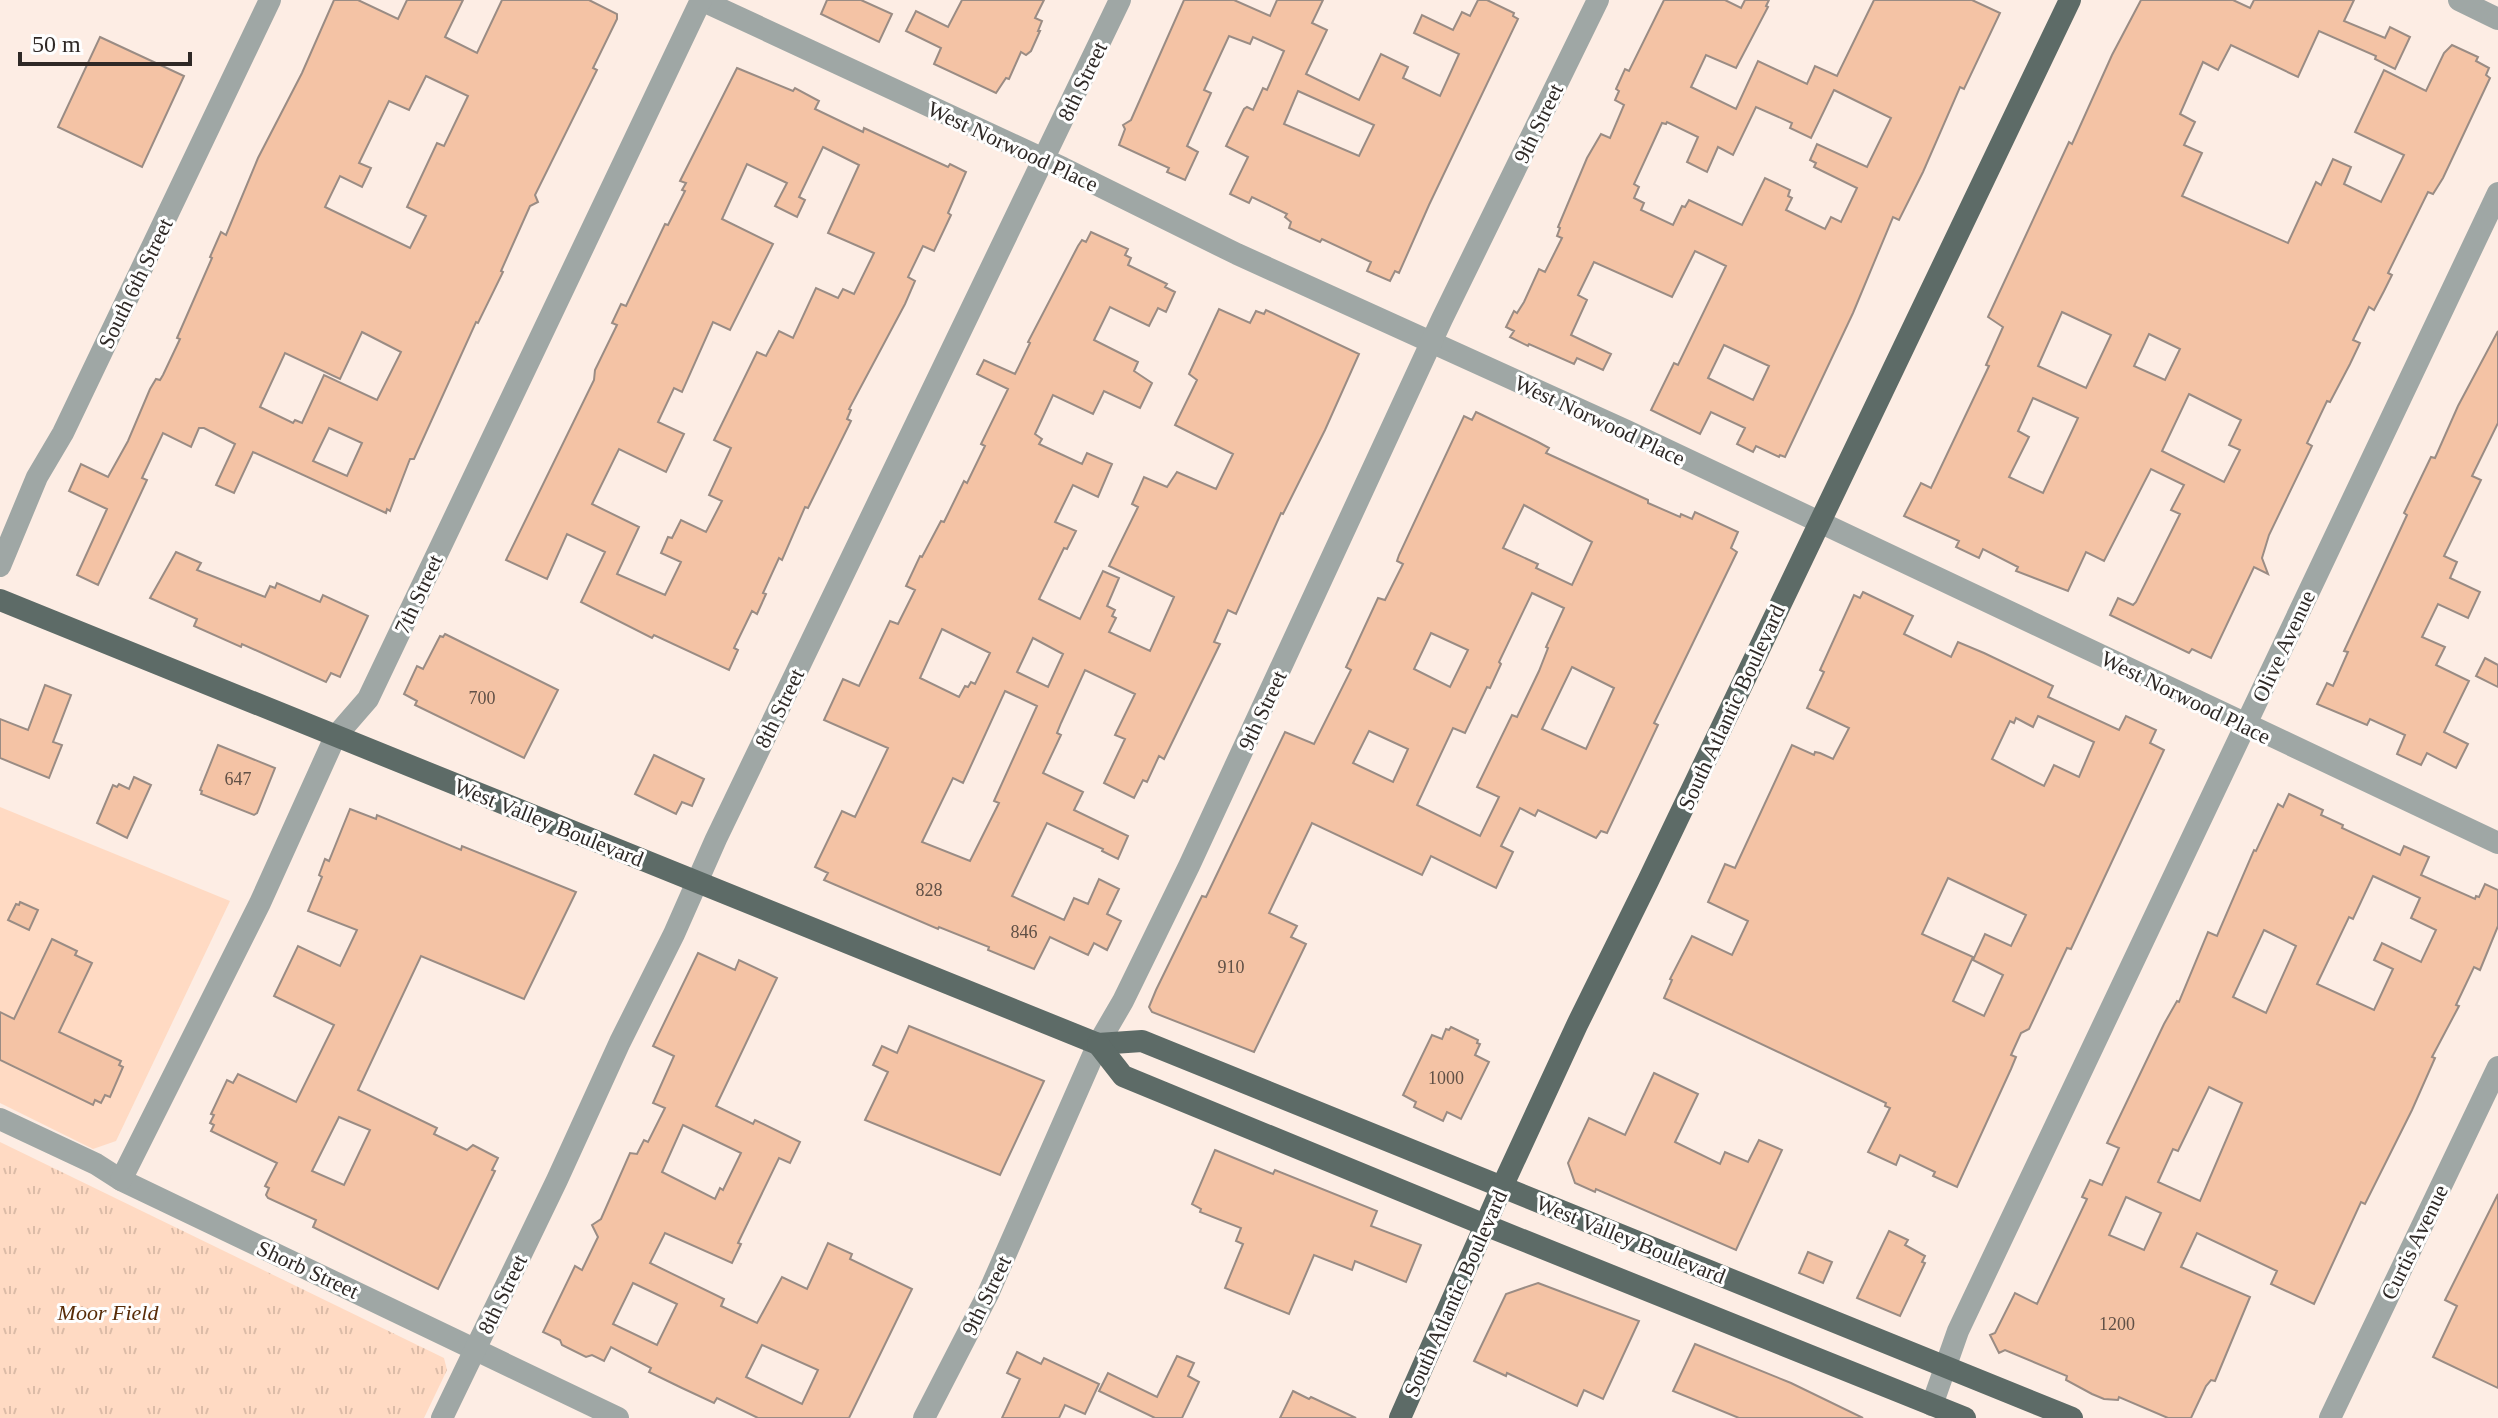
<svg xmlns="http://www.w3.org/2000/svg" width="2498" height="1418" font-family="Georgia,serif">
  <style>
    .grass { fill: #ffdac3 }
    .park { fill: url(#park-tufts) }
    .building { fill: #f4c3a5; stroke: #9a8c84; stroke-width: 2; fill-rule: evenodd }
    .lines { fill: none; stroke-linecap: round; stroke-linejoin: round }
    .minor { stroke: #9fa7a5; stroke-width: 22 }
    .tertiary { stroke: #9fa7a5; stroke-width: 22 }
    .primary { stroke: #5d6b67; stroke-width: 22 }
    .labels { text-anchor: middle; stroke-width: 6; stroke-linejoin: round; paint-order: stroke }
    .number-label { font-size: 18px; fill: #605046 }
    .street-label { font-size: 22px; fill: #2f2926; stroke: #fefefe }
    .park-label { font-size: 22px; font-style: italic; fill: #582c08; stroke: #fefefe }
  </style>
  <defs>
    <pattern id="park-tufts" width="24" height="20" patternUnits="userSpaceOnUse" patternTransform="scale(2)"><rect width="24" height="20" fill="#ffdac3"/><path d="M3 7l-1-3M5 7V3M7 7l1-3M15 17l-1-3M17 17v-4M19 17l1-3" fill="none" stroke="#dbbba7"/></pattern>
  </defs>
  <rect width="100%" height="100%" fill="#fdede4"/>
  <path class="grass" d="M0,807L230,901L116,1141L93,1149L0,1103Z"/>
  <path class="park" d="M0,1142L444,1358L447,1370L424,1418H0Z"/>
  <g class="building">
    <path d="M334,0H358L398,19L407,0H463L445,37L477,53L502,0H589L617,14V19L593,68L597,70L535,195L538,202L530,206L501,271L503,272L478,323L476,322L414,459H410L390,511L387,509L386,513L253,452L234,493L216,485L235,444L204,428H199L191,447L163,433L142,478L147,480L98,585L77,575L107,509L69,491L81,464L108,477L128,441L150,389L156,379L160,380L163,375L180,339L177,338L212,258L210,257L221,232L226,235L258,158L302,73ZM426,76L468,96L444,146L437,143L407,207L426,216L410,248L325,207L340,176L362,187L371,168L359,163L389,101L409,110ZM362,332L401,352L377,400L324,375L302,423L295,420L293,423L260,407L285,353L340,379ZM329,428L362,443L347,476L313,461Z"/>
    <path d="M827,0H861L892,14L879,42L821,14Z"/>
    <path d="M962,0H1044L1035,18L1042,21L1038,31H1040L1031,51L1026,55L1021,52L1009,79L1006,78L996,93L934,64L941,48L906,31L916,11L948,27Z"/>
    <path d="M1184,0H1234L1270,16L1277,0H1323L1312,23L1327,30L1306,74L1359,100L1381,54L1408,67L1403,78L1440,96L1459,54L1414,33L1422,15L1453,30L1462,12L1470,16L1478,0H1487L1514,13L1513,16L1518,19L1429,205L1399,273L1395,271L1390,281L1367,271L1371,262L1322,239L1320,242L1289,228L1291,222L1285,217L1287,214L1252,197L1249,203L1230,194L1248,157L1226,146L1244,109L1247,107L1253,110L1263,88L1267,90L1284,51L1253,37L1250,44L1229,36L1204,90L1211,93L1187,146L1198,152L1185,180L1167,172L1169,168L1119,145L1125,129L1123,125L1131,120ZM1298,91L1374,125L1359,156L1284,124Z"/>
    <path d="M1664,0H1725L1741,8L1745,0H1769L1766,6L1768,7L1736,68L1706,55L1691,87L1736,109L1758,61L1807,84L1815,66L1837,76L1874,0H1972L2000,13L1964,89L1960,87L1923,172L1899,220L1893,217L1853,313L1785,457L1780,455L1779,457L1756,446L1753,452L1737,444L1745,428L1711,412L1700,434L1651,410L1674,363L1678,365L1726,266L1695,251L1672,297L1594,262L1578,295L1587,300L1571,335L1611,354L1603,370L1577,358L1574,364L1529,344L1528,346L1510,337L1514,331L1506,327L1514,311L1517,313L1524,302L1539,269L1545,272L1562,238L1557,236L1560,228L1558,227L1587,158L1601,134L1610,138L1624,105L1615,100L1619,91L1616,89L1625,69L1629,71ZM1834,90L1891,118L1867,167L1817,144L1810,160L1816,163L1814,167L1857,188L1841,222L1831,217L1825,229L1786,210L1792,198L1788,196L1790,190L1765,178L1742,225L1689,200L1685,207L1682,206L1673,225L1641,210L1644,203L1634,198L1639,187L1634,184L1662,123L1666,124L1667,122L1698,137L1687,162L1707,172L1718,147L1733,155L1756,107L1792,123L1790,128L1811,138ZM1724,345L1769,366L1753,400L1708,378Z"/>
    <path d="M2141,0H2233L2250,8L2254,0H2354L2344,21L2385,38L2390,27L2410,37L2395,69L2375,59L2376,56L2319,31L2298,77L2231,45L2218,70L2203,62L2180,114L2195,122L2184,145L2202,153L2182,196L2288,243L2316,182L2321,185L2333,159L2351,167L2344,184L2381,202L2404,155L2355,132L2384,70L2426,91L2444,53L2452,45L2478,57L2476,61L2489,68L2486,75L2490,78L2443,178L2433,194L2428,192L2388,273L2392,275L2384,291L2374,310L2369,307L2353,340L2360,343L2350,364L2330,402L2327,401L2307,443L2312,446L2269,535L2262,558L2268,574L2254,567L2211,658L2192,649L2189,653L2110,615L2118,598L2133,605L2136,602L2180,514L2171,510L2184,485L2151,469L2104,561L2086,552L2068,591L2016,571L2018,567L1983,549L1979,558L1956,547L1959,541L1904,516L1921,483L1931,488L1989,366L1986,365L2003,327L1988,317L2069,142L2072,144L2112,55ZM2062,312L2111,335L2086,388L2038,366ZM2149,334L2180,349L2165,380L2134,366ZM2189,394L2241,420L2229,445L2240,450L2224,482L2162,451ZM2033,398L2078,418L2043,493L2009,477L2029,437L2018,431Z"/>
    <path d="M100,37L184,76L142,167L58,127Z"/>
    <path d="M737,68L793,91L795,88L819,101L815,109L863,132L864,128L948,167L950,164L966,172L948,213L951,215L934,251L923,246L908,277L915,281L905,304L849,409L851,410L847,419L851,421L808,508L805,507L782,560L779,558L763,593L766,594L757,614L752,611L734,648L738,650L729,670L654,635L652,638L581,602L605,552L567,534L547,579L506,560L594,380L595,370L617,325L612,323L621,304L626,306L665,224L668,225L685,191L682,190L686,183L680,181ZM823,147L859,165L828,233L874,253L854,294L843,289L838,298L816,288L793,338L779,331L766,356L757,352L714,440L731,448L709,495L722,501L706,532L681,520L672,538L668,537L661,553L681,562L665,595L617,574L639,527L592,504L619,449L666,472L684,434L658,422L674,388L682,392L713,322L730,330L773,244L722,219L747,164L787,183L775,206L797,217L805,200L799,197Z"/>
    <path d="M1091,232L1128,249L1125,255L1131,258L1128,265L1167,284L1165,287L1175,292L1166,312L1158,308L1149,326L1110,307L1094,340L1138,362L1134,371L1152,383L1140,408L1104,391L1093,414L1053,395L1035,434L1042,439L1039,444L1082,464L1087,453L1112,464L1098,497L1073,485L1055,522L1076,531L1067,549L1064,548L1039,599L1080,619L1103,571L1119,578L1107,606L1115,610L1112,616L1116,618L1109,632L1150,651L1174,597L1109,566L1138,507L1132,504L1144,477L1167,487L1177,472L1216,489L1233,454L1175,425L1197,380L1189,374L1219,309L1250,323L1256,311L1264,314L1266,310L1359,354L1325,430L1283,514L1281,513L1236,614L1228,610L1214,642L1220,644L1164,759L1159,756L1147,782L1143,780L1134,798L1104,783L1125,739L1115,735L1135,694L1085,670L1061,723L1057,733L1061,735L1043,773L1083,792L1074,810L1128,836L1118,859L1102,851L1103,849L1047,823L1012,896L1064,920L1074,898L1088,904L1099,879L1119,889L1107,914L1121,921L1107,950L1094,943L1088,955L1050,937L1034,969L988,950L989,947L939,927L938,929L824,880L828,873L815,867L842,811L855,817L888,748L824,720L843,679L859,686L890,621L898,624L915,590L906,586L920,556L922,557L941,521L944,522L964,481L967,483L985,446L981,444L1008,389L977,374L984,360L1015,374L1030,343L1028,342L1078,246L1082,240L1086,242ZM942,629L990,653L975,684L971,682L968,687L965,686L959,697L920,678ZM1033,638L1063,654L1048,687L1017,672ZM1005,691L1037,706L994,801L999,803L970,861L922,842L953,778L963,783Z"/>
    <path d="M2498,331V423L2472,476L2481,480L2444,556L2457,562L2450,578L2480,592L2468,618L2438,604L2422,637L2445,647L2436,665L2469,681L2444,732L2468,744L2456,768L2427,753L2421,765L2397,754L2405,735L2370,719L2367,725L2317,704L2327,683L2333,686L2348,652L2344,651L2407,515L2404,513L2431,457L2435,458L2458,406Z"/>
    <path d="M1476,412L1538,442L1549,448L1546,453L1648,500V503L1680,517L1681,514L1692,519L1695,512L1738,532L1731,548L1737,552L1654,723L1658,725L1607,833L1601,831L1596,838L1538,810L1535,816L1520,808L1501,846L1513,852L1496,888L1431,856L1422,875L1312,823L1269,913L1297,926L1291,937L1306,944L1254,1052L1152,1012L1149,1007L1156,990L1202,896L1206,897L1285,732L1314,744L1351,670L1346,667L1378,598L1385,600L1403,564L1397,561L1399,555L1464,416L1472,420ZM1524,505L1592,542L1572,585L1536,568L1538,564L1503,548ZM1532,593L1564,608L1546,647L1548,648L1539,671L1517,717L1512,715L1477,787L1499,797L1480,836L1417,805L1453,728L1465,733L1487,687L1490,688L1501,664L1499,662ZM1431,633L1468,650L1450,687L1414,669ZM1572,667L1614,688L1586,749L1542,729ZM1369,731L1408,749L1393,782L1353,763Z"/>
    <path d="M176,552L201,563L197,570L265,597L270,586L275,588L277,583L320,602L323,595L368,616L340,677L331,673L326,682L242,644L241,647L194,626L197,619L150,598Z"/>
    <path d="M1863,592L1913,616L1904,634L1951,657L1958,642L1984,653L2053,686L2048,697L2119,730L2126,716L2156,730L2150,743L2164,750L2071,949L2067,948L2029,1029L2021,1033L2011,1055L2016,1057L2011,1069L1957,1187L1933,1176L1935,1172L1900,1155L1896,1165L1868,1152L1890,1108L1885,1106L1886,1103L1664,998L1672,980L1670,979L1692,936L1732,955L1748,921L1708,902L1725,864L1735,868L1792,745L1814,755L1815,752L1820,753L1833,759L1849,728L1807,708L1824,672L1820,670L1854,595L1860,598ZM2038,716L2094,742L2079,777L2054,765L2044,786L1992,759L2010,721L2014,723L2016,718L2033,727ZM1948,878L2026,915L2011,946L1985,934L1973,960L2003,975L1984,1016L1953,1001L1973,957L1922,934Z"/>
    <path d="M445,634L558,690L524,758L415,705L417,701L404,694L417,666L423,669L440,636L443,637Z"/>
    <path d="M2485,658L2498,665V687L2476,676Z"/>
    <path d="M45,685L71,695L53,742L62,745L49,778L0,758V719L28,730Z"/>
    <path d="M218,745L275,768L257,813L254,815L201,794L202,791L200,790Z"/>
    <path d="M654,755L704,779L692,806L682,802L676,814L635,794Z"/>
    <path d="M134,777L151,785L127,838L97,823L113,785L117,787L119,784L129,789Z"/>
    <path d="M2289,794L2323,810L2321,815L2343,825L2342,828L2400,855L2404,846L2429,857L2421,875L2475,899L2476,896L2479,897L2485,884L2498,890V926L2480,970L2474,967L2456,1005L2459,1006L2432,1057L2435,1058L2412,1110L2365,1204L2361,1202L2314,1304L2271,1284L2277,1271L2197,1233L2181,1267L2250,1297L2215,1381L2211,1380L2206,1386L2191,1418H2168L2119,1397L2118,1400L2104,1399L2092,1394L2066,1380L2067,1376L2005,1350L1999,1353L1990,1335L1995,1333L2015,1293L2037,1304L2087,1199L2082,1197L2090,1180L2102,1185L2119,1148L2107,1143L2164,1024L2177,1001L2179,1002L2208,932L2217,936L2254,850L2256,851L2278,804L2283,807ZM2373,876L2420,898L2411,918L2436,930L2421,962L2382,943L2374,960L2393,969L2374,1010L2317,984L2349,917L2353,919ZM2264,930L2296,946L2266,1013L2233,997ZM2209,1087L2242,1103L2200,1201L2158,1182L2173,1149L2178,1151ZM2126,1197L2161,1213L2144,1250L2109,1235Z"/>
    <path d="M350,809L376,819L377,815L461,850L462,846L576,892L524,999L421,956L358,1090L437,1128L434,1134L467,1150L473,1145L498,1158L492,1170L495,1171L438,1289L313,1227L316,1220L268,1198L266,1195L269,1188L265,1186L277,1163L211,1131L214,1125L210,1123L214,1115L211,1114L227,1080L233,1083L238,1074L296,1102L334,1025L274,996L298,946L340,966L357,930L308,911L322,877L319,875L325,859L329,861ZM339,1117L370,1130L344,1185L312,1171Z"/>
    <path d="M20,902L38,910L29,930L8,920L16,904L19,905Z"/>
    <path d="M52,939L77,951L75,955L92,963L59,1032L121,1061L119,1065L123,1067L110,1097L105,1095L101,1103L95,1100L93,1105L0,1060V1012L14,1019Z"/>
    <path d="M698,953L735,970L739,960L777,978L716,1106L753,1124L755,1120L800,1142L790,1163L779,1158L738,1243L741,1244L732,1263L665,1233L650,1263L724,1299L721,1306L757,1323L782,1277L807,1289L828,1243L852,1254L850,1259L912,1289L849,1418H758L717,1398L714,1403L682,1388L649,1372L651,1368L611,1347L604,1361L592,1355L586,1357L562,1345L560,1340L543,1332L575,1266L582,1270L598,1237L592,1225L601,1219L630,1153L637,1154L644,1140L648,1142L665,1108L653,1103L674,1056L653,1046ZM683,1125L741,1153L723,1190L720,1188L715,1199L662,1172ZM633,1283L677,1304L657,1345L613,1324ZM762,1345L818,1370L802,1404L746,1377Z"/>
    <path d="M909,1026L1044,1081L1000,1175L865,1120L888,1072L873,1065L882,1046L897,1053Z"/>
    <path d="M1451,1027L1478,1040L1477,1043L1480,1044L1475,1055L1489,1062L1461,1119L1447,1112L1443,1121L1414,1107L1416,1102L1403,1095L1432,1035L1442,1039L1446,1029L1449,1030Z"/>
    <path d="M1654,1073L1698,1094L1675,1142L1720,1164L1725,1152L1748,1162L1759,1140L1782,1150L1736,1250L1596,1189L1595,1192L1575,1183L1568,1163L1589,1118L1625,1135Z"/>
    <path d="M1215,1150L1273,1174L1275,1170L1377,1211L1371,1226L1421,1245L1406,1282L1355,1261L1352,1270L1314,1255L1289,1314L1225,1288L1243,1244L1236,1241L1241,1228L1200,1212L1201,1209L1192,1204Z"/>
    <path d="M2498,1194V1388L2433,1357L2457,1306L2445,1300Z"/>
    <path d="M1889,1231L1908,1240L1905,1245L1925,1256L1922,1262L1925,1263L1900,1316L1857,1298Z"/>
    <path d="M1808,1252L1832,1262L1823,1283L1799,1273Z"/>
    <path d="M1538,1283L1639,1321L1603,1399L1584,1390L1577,1406L1507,1373L1506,1376L1474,1361L1506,1294Z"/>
    <path d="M1695,1344L1791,1383L1863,1418H1739L1673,1391Z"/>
    <path d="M1017,1352L1041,1364L1044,1358L1099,1384L1085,1414L1065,1405L1059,1418H1002L1020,1379L1007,1373Z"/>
    <path d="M1177,1356L1194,1363L1188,1376L1199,1382L1182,1418H1155L1099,1391L1108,1373L1157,1397Z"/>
    <path d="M1293,1391L1309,1399L1311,1397L1356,1418H1280Z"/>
  </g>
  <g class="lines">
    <g class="minor">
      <path d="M701,0L1063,168L1237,254L1627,431L2498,843"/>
      <path d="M2459,0L2498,19"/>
      <path d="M0,1119L96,1164L121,1180L618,1418"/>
      <path d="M121,1180L260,903L335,737L368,699L701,0"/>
      <path d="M1932,1405L1958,1331L2498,193"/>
      <path d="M442,1418L557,1180L620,1042L674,934L716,839L1120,0"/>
      <path d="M924,1418L988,1294L1098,1044L1123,1001L1189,866L1442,319L1598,0"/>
      <path d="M2330,1418L2498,1067"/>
    </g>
    <path class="tertiary" d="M0,566L37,477L63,433L270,0"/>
    <g class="primary">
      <path d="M0,600L1098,1044L1142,1041L2072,1418"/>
      <path d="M1098,1044L1123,1076L1485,1225L1965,1418"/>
      <path d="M1400,1418L1502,1187L1577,1025L1648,881L2070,0"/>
    </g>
  </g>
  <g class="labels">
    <g class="number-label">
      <text x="482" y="704">700</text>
      <text x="238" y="785">647</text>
      <text x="929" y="896">828</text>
      <text x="1024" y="938">846</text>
      <text x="1231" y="973">910</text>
      <text x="1446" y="1084">1000</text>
      <text x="2117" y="1330">1200</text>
    </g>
    <g class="street-label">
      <text transform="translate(1082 81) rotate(-64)" y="8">8th Street</text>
      <text transform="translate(1538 123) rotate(-64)" y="8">9th Street</text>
      <text transform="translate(1013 146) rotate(25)" y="8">West Norwood Place</text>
      <text transform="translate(135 283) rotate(-64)" y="8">South 6th Street</text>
      <text transform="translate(1600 420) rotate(25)" y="8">West Norwood Place</text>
      <text transform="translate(418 594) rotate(-65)" y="8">7th Street</text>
      <text transform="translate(2283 646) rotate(-65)" y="8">Olive Avenue</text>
      <text transform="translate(2186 697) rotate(26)" y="8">West Norwood Place</text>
      <text transform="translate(1731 707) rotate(-65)" y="8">South Atlantic Boulevard</text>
      <text transform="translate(779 708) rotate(-64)" y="8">8th Street</text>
      <text transform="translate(1262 710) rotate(-65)" y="8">9th Street</text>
      <text transform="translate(549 822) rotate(22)" y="8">West Valley Boulevard</text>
      <text transform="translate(1631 1239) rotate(22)" y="8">West Valley Boulevard</text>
      <text transform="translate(2414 1242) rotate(-64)" y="8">Curtis Avenue</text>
      <text transform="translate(308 1269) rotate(25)" y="8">Shorb Street</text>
      <text transform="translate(1455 1293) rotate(-66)" y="8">South Atlantic Boulevard</text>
      <text transform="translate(502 1294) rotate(-64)" y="8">8th Street</text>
      <text transform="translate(986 1295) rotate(-64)" y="8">9th Street</text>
    </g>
    <g class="park-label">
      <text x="108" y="1320">Moor Field</text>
    </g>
  </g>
  <path d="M20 52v12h170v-12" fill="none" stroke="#2f2926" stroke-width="4"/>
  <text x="32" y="52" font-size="24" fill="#2f2926" stroke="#fefefe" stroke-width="6" paint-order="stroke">50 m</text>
</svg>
